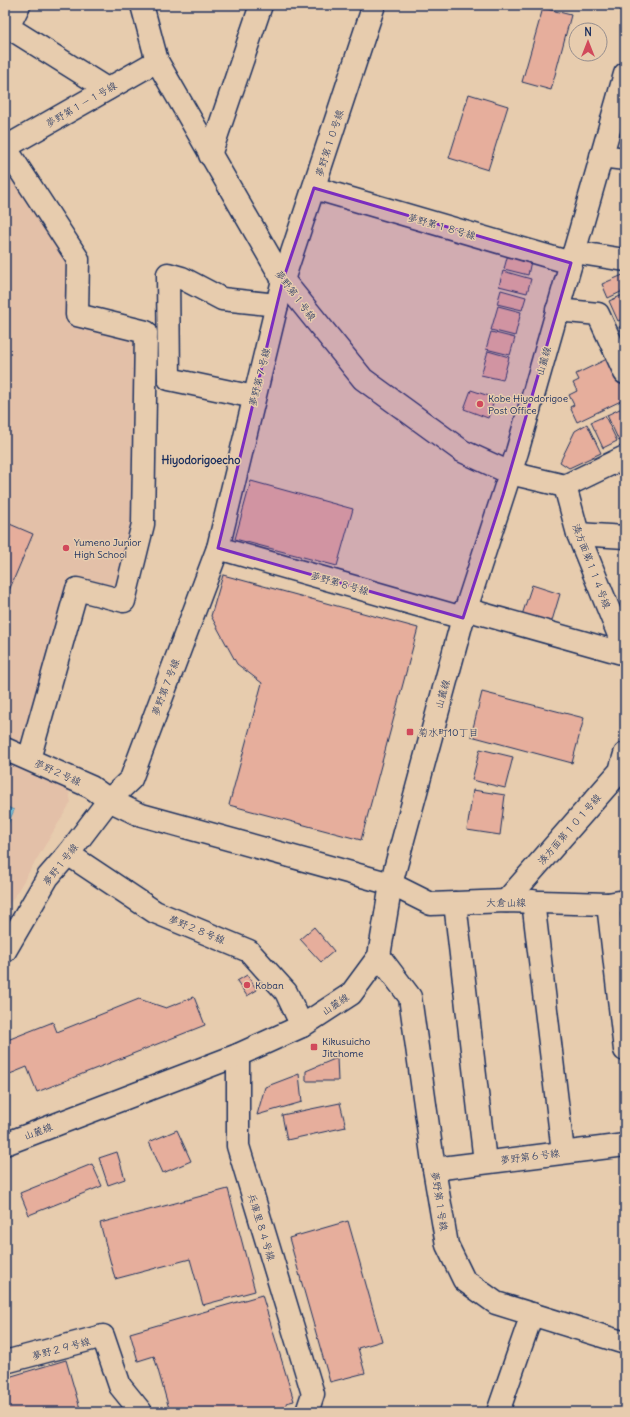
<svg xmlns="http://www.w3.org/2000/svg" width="630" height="1417" font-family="Delius,'Klee One',sans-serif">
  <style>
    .built { fill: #e3c0a8 }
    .water { fill: #80ccdf; stroke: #588dab }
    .building { fill: #e6ae9c; stroke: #1b2f5e }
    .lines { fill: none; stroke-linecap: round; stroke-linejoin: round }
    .minor-casing { stroke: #1b2f5e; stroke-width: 25 }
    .primary-casing { stroke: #1b2f5e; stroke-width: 25 }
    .minor { stroke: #e7ccae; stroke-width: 22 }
    .primary { stroke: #e7ccae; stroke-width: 22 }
    .marked { fill: #7b2cbf; fill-opacity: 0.2; stroke: #7b2cbf; stroke-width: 3; stroke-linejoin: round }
    .poi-dot { fill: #d1495b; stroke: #e7ccae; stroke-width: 1.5 }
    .labels { text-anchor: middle; stroke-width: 3; stroke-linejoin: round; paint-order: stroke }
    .street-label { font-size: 10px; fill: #1b2f5e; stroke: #e7ccae }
    .poi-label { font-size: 10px; fill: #1b2f5e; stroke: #e7ccae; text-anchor: start }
    .neighbourhood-label { font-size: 11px; font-weight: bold; fill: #1b2f5e; stroke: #e7ccae }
  </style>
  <rect width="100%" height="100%" fill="#e7ccae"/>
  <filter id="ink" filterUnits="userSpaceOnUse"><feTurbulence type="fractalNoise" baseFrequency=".025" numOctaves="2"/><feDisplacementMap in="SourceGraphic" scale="8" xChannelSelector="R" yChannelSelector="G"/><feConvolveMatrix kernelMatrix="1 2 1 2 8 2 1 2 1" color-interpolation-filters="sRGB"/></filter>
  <g filter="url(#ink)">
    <path class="built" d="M5,163L8,172L70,262L65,321L138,340L133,523L115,588L71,574L14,763L68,787L71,802L5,912Z"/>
    <path class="water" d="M5,806L14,810L5,831Z"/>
    <g class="building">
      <path d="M543,8L571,15L551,90L522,82Z"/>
      <path d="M469,94L508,106L488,170L449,158Z"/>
      <path d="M508,254L531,261L528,275L504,269Z"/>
      <path d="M503,271L531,279L527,293L499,286Z"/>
      <path d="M625,274V290L608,298L602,284Z"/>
      <path d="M501,290L526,297L522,310L497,304Z"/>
      <path d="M625,294V318L618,321L609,301Z"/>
      <path d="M498,306L521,312L515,336L491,330Z"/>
      <path d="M625,324V339L619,327Z"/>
      <path d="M491,332L515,338L510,355L486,349Z"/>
      <path d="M488,351L509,357L503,380L481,375Z"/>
      <path d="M609,358L625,389V399L577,422L570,407L574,405L569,395L577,391L573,383L579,380L576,374Z"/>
      <path d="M471,390L495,398L488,418L464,409Z"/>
      <path d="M622,408L625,415V438L619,441L607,415Z"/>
      <path d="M605,416L617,441L603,448L591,422Z"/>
      <path d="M587,424L601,453L569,468L560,462L575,431Z"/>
      <path d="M251,481L353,509L337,566L235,539Z"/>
      <path d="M5,522L33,534L5,600Z"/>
      <path d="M223,575L418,628L361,840L229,805L262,683L237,664L211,616Z"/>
      <path d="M532,585L560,594L551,624L522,615Z"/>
      <path d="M482,692L584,718L572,763L471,736Z"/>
      <path d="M480,749L513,757L505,788L472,780Z"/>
      <path d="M473,790L505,795L500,835L467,830Z"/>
      <path d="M314,927L334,951L321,962L300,939Z"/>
      <path d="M247,975L257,990L247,996L237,981Z"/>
      <path d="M194,997L205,1025L37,1092L27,1067L5,1076V1041L53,1022L57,1032L139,999L166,1008Z"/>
      <path d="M337,1058L338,1081H306V1071Z"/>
      <path d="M299,1074L302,1102L257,1115L265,1087Z"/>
      <path d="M340,1103L346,1127L287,1140L282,1115Z"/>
      <path d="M177,1130L191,1161L163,1173L149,1142Z"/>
      <path d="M117,1152L125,1179L108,1185L99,1158Z"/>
      <path d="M92,1164L102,1186L29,1215L20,1193Z"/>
      <path d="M228,1189L255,1291L203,1305L190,1259L115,1279L100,1223Z"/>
      <path d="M348,1221L382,1341L358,1348L365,1373L330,1382L289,1238Z"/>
      <path d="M262,1295L294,1401L286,1403L288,1412H170L154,1356L138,1361L130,1333Z"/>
      <path d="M66,1360L81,1412H5V1378Z"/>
    </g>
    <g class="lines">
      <defs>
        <g id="minor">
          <path d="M19,5L8,27L107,89"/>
          <path d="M142,5L157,61L283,280L363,379L462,451L510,473L565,486L625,457"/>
          <path d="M5,147L78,259L77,315L146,332L143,524L124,601L77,589L29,759"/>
          <path d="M6,147L157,61"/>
          <path d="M210,155L261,5"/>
          <path d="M601,156L625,159"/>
          <path d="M314,188L571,263"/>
          <path d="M574,252L625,260"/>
          <path d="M557,310L598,314L625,373"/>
          <path d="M254,397L169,379L168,274L182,278L222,299L277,305"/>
          <path d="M565,486L578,534L619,635L625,642"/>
          <path d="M578,534L625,537"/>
          <path d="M218,548L463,618"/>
          <path d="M465,609L625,654"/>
          <path d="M5,749L91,787L109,800L138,814L391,884L431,904L506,901L608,904L625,901"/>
          <path d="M68,854L155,912L249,951L286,992L302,1026"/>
          <path d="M506,901L620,771L625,754"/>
          <path d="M533,901L563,1152"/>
          <path d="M455,903L485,1162"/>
          <path d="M608,904L625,1050"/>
          <path d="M5,951L48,877L68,854L109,800L131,779L218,548L283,280L374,5"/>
          <path d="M379,956L410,997L434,1169L447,1245L464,1280L496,1303L625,1343"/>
          <path d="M238,1055V1146L313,1394L307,1412"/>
          <path d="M434,1169L625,1145"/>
          <path d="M5,1362L103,1336L120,1386L141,1412"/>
          <path d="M498,1412L532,1314"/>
        </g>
        <path id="primary" d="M5,1144L238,1055L302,1026L351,994L379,956L391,884L463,618L517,452L625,74"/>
      </defs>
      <use href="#minor" class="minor-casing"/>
      <use href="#primary" class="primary-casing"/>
      <use href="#minor" class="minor"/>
      <use href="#primary" class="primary"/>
    </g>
  </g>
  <path class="marked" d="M314,188L571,263L503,495L463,618L218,548L283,280Z"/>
  <g class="poi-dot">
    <circle cx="480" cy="404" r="4"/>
    <circle cx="66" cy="548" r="4"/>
    <rect x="406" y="728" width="8" height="8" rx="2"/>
    <circle cx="247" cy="985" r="4"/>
    <rect x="310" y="1043" width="8" height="8" rx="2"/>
  </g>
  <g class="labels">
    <g class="street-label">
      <text transform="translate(81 104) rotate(-30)" y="4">夢野第１－１号線</text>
      <text transform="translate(329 143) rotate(-72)" y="4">夢野第１０号線</text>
      <text transform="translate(442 226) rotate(16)" y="4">夢野第１８号線</text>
      <text transform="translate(296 295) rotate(53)" y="4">夢野第１号線</text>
      <text transform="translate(543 361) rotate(-74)" y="4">山麓線</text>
      <text transform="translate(259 377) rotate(-76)" y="4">夢野第７号線</text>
      <text transform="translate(592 566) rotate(69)" y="4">湊方面第１１４号線</text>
      <text transform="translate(340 583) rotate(16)" y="4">夢野第８号線</text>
      <text transform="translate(165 687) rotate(-69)" y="4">夢野第７号線</text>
      <text transform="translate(442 694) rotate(-75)" y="4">山麓線</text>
      <text transform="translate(58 772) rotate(24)" y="4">夢野２号線</text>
      <text transform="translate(569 829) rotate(-49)" y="4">湊方面第１０１号線</text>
      <text transform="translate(60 864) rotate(-52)" y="4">夢野１号線</text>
      <text x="506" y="906">大倉山線</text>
      <text transform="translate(197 929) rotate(22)" y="4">夢野２８号線</text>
      <text transform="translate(335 1004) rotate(-34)" y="4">山麓線</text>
      <text transform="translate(38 1131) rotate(-21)" y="4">山麓線</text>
      <text transform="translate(530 1156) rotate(-7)" y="4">夢野第６号線</text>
      <text transform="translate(440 1201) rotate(81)" y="4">夢野第１号線</text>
      <text transform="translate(262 1227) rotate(73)" y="4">兵庫里８４号線</text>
      <text transform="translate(61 1348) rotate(-15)" y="4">夢野２９号線</text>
    </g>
    <g class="poi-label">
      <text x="488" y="402">Kobe Hiyodorigoe<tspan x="488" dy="12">Post Office</tspan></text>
      <text x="74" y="546">Yumeno Junior<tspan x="74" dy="12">High School</tspan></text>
      <text x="418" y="736">菊水町10丁目</text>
      <text x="255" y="989">Koban</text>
      <text x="322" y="1045">Kikusuicho<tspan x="322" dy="12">Jitchome</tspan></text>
    </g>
    <g class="neighbourhood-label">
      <text x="201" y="464">Hiyodorigoecho</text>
    </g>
  </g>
  <rect width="630" height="1417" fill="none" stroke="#e7ccae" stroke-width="20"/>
  <rect x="10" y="10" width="610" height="1397" fill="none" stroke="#1b2f5e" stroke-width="1.5" filter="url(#ink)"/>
  <g transform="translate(588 42)"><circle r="19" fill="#e7ccae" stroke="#958d8e"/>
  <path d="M0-3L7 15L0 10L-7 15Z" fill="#d1495b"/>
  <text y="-6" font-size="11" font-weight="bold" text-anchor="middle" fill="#1b2f5e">N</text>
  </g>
</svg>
